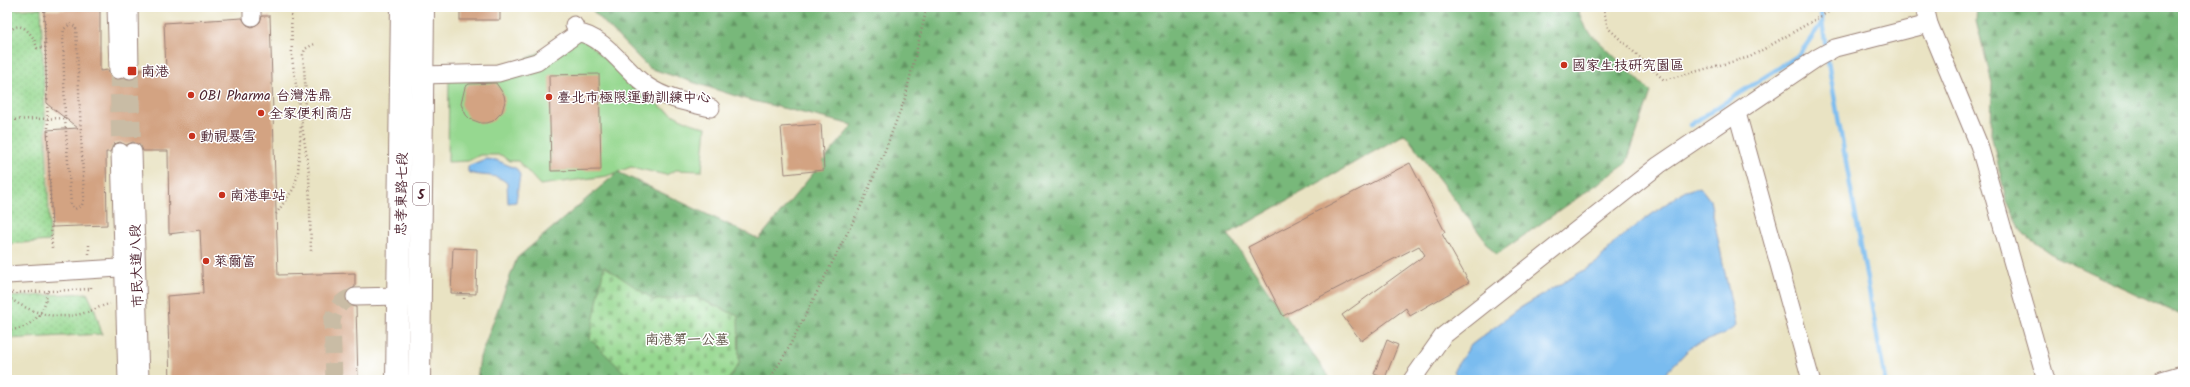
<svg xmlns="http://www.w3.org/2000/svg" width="2190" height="387" font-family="Kalam,'LXGW WenKai TC',sans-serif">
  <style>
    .grass { fill: #96d890; stroke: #707c5e }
    .forest { fill: url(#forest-firs); stroke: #616c52 }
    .cemetery { fill: url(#cemetery-stones); stroke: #707c5e }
    .park { fill: url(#park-dots); stroke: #707c5e }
    .water { fill: #7abcef; stroke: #626e8d }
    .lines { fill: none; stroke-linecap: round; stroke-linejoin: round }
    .stream { stroke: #7abcef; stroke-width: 4.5 }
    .building { fill: #d3a382 }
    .minor-tunnel { stroke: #c9bca5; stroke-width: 17; stroke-dasharray: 17 8; stroke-linecap: butt }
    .minor-casing { stroke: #9a8177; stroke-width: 19 }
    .major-casing { stroke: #9a8177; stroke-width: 24 }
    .path { stroke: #9a8177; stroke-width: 2.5; stroke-dasharray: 1 3; stroke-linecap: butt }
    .minor { stroke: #fff; stroke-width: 17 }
    .major { stroke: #fff; stroke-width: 22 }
    .poi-dot { fill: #c8321e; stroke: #fff; stroke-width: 1.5 }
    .labels { text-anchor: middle; stroke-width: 3; stroke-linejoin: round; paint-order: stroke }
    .shield { fill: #fff; stroke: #80626b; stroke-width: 1 }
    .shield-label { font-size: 13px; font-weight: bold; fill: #4a1f2b }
    .poi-label { font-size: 14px; fill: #4a1f2b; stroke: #fff; text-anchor: start }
    .street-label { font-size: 14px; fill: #4a1f2b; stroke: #fff }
    .park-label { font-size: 14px; fill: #615649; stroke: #fff }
  </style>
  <defs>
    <pattern id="forest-firs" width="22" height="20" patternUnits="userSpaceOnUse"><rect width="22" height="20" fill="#78b87a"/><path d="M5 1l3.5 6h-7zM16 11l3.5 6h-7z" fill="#649564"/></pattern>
    <pattern id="cemetery-stones" width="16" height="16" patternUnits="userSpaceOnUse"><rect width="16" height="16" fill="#96d890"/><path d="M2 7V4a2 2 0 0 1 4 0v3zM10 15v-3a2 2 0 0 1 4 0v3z" fill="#83b97c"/></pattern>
    <pattern id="park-dots" width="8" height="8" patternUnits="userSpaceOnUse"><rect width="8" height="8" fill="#96d890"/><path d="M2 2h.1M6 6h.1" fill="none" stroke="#83b97c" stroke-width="1.8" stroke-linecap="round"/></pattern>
  </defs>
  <rect width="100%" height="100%" fill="#fff"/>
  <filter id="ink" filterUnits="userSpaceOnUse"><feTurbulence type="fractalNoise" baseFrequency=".025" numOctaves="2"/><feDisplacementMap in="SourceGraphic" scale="8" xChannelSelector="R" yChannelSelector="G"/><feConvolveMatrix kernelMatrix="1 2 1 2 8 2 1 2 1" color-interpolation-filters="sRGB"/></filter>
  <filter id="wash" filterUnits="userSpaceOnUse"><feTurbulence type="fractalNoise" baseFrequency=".012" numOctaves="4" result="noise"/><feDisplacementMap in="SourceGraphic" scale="16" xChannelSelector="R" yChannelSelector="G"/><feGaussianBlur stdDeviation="0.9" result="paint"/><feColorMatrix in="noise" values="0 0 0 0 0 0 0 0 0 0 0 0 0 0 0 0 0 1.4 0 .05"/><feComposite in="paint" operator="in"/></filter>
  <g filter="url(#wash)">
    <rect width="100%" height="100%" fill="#e9e3c3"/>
    <path class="grass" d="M578,33C609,62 663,121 706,127L702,171L676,170L666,175L631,167L607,176L540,185L518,161H509L501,155H480L468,161L448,162L449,74L498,73Z"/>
    <g class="forest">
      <path d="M589,7H1577L1585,28L1651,92L1626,164L1496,255L1405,134L1228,234L1331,380H477L480,357L517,258L618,172L759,239L853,125L745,99L649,68Z"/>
      <path d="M1977,7H2183V316L2055,256L2023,234L2006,199L1991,134L1992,83L1976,20Z"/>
    </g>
    <path class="cemetery" d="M604,266L654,300L695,297L738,316L739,363L728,380H632L590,339Z"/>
    <g class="park">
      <path d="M41,8L50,241L7,244V10Z"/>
      <path d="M87,293L95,310L102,334L7,339V297Z"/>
    </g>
    <g class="water">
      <path d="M485,159L496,160L517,169L520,175L516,202L508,203L507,183C495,172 481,178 468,172V166Z"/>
      <path d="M1700,187L1710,200L1736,326L1726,333L1692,346L1659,380H1461L1453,371L1471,345L1520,308L1596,263L1617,240L1682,192Z"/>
    </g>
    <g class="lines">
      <g class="stream">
        <path d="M1820,7L1826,49"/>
        <path d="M1827,56L1885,380"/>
        <path d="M1690,125L1799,55L1821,24"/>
      </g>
    </g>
    <g id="blocks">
      <g class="building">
        <rect x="460" y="7" width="40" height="13"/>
        <path d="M100,9V71L108,70L110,76L118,80L124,78L130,80L135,79L140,70H166L164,23L242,18L247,25L252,27L260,22L262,16H270L278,275L355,273V287L346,292L345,298L350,306L356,307L358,380H170L167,296L203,293L200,230L169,234L168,151H143L141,146L133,142L126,145L120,142L114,144L110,152H106L107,225L52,227L47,130L78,128L47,104L44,10Z"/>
        <path d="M599,74L601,170L551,171L549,75Z"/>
        <path d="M496,83L504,95L505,101L502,112L493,121L487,123H481L470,119L466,115L461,104L465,87L469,84Z"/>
        <path d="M821,124L824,170L785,174L781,127Z"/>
        <path d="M1410,163L1445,232L1442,234L1469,282L1410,316L1406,308L1361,341L1342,315L1425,255L1419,246L1283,316L1248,247Z"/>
        <path d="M453,248L477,249L476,294L451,293Z"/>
        <path d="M1387,340L1398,345L1385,378L1374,374Z"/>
      </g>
    </g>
  </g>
  <g filter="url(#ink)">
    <use href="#blocks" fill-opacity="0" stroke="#9a8177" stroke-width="1"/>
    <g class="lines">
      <g class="minor-tunnel">
        <path d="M118,70L120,152"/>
        <path d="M130,70L133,152"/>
        <path d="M464,296V294"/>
        <path d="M334,380L332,320C336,308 342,298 355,297"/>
      </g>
      <defs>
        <g id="minor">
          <path d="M116,7L118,70"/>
          <path d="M129,7L130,70"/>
          <path d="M1925,7L1929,24L1979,145L2046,380"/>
          <path d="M252,17V7"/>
          <path d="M574,25L578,33C604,35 626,72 647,86C666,99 689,103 711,108"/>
          <path d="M422,75L498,73L537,62L578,33"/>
          <path d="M1737,113L1811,380"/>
          <path d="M120,152L127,380"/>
          <path d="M133,152L140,380"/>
          <path d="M7,275L135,267"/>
          <path d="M355,297L400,296"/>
          <path d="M1412,380L1443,336L1659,165L1817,58L1835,48L1929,24"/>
          <path d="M2162,380L2183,374"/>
        </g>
        <g id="major">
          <path d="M397,380L402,7"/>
          <path d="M419,380L423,7"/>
        </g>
      </defs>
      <use href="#minor" class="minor-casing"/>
      <use href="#major" class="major-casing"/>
      <g class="path">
        <path d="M44,7L52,248"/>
        <path d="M291,7L292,58L309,172L311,252"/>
        <path d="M1603,7L1608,28L1664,80L1750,57L1837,7"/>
        <path d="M70,24L76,27L84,198L82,205L75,209L71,205L65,118L63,36L64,29Z"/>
        <path d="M8,55C8,50 6,43 7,39C14,15 33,30 37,48L45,47"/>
        <path d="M302,119L306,95L303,55L305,49L316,43"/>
        <path d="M7,120L65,118"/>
        <path d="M276,214L294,188L298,173L301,124"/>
        <path d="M89,245V254"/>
        <path d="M7,293L8,297C30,313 57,321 84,313C93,311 102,305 110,304"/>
        <path d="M8,293L91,289V285"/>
        <path d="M464,299V296"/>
        <path d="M7,330C30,330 46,314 47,291"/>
        <path d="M769,380L787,351L862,204L886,148L905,98L927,7"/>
      </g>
      <use href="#minor" class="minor"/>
      <use href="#major" class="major"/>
    </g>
  </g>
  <g class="poi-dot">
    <circle cx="1564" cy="65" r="4"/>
    <rect x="127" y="66" width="10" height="10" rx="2"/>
    <circle cx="191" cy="95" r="4"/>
    <circle cx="549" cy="97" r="4"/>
    <circle cx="261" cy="113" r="4"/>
    <circle cx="192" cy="136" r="4"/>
    <circle cx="222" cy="195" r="4"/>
    <circle cx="206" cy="261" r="4"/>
  </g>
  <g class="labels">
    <rect class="shield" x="413" y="183" width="16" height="22" rx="3"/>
    <g class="shield-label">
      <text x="421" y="199">5</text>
    </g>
    <g class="poi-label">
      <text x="1572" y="70">國家生技研究園區</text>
      <text x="141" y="76">南港</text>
      <text x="199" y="100">OBI Pharma 台灣浩鼎</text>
      <text x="557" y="102">臺北市極限運動訓練中心</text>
      <text x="269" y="118">全家便利商店</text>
      <text x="200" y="141">動視暴雪</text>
      <text x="230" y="200">南港車站</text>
      <text x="214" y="266">萊爾富</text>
    </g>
    <g class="street-label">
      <text transform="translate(401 194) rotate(-89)" y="5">忠孝東路七段</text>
      <text transform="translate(136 266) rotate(-92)" y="5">市民大道八段</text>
    </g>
    <g class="park-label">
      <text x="687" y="344">南港第一公墓</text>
    </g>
  </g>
  <rect width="2190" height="387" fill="none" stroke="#fff" stroke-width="24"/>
</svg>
